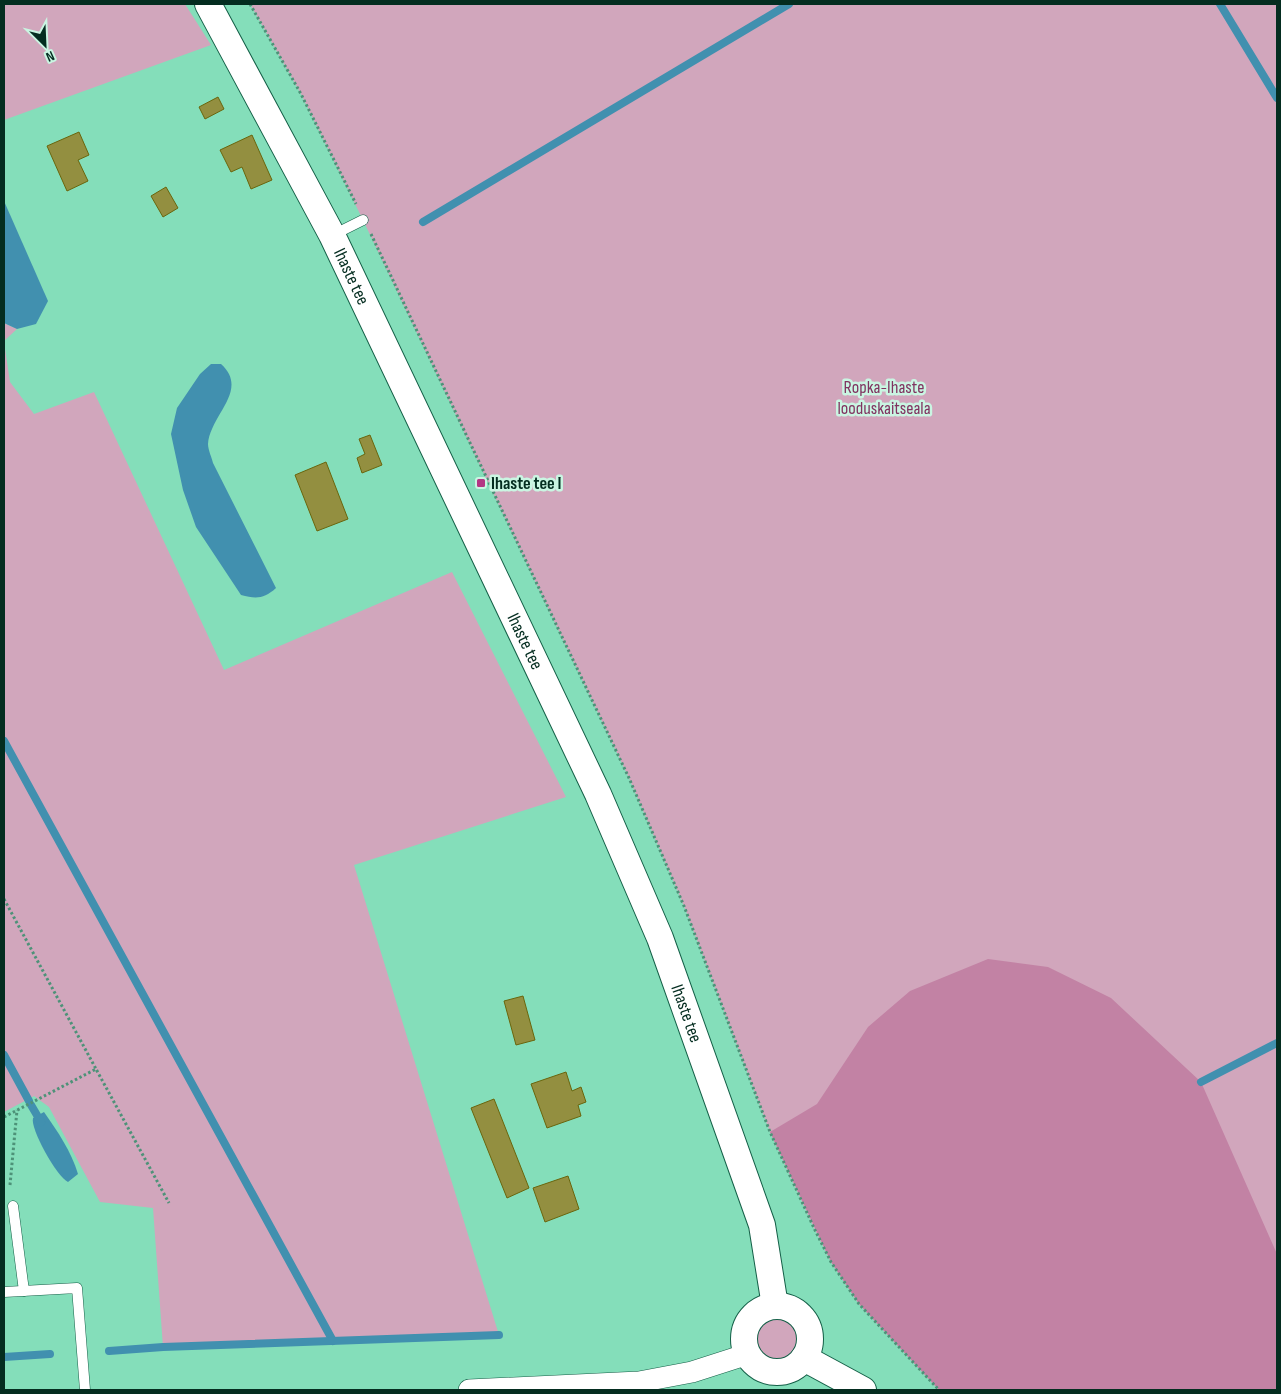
<svg xmlns="http://www.w3.org/2000/svg" width="1281" height="1394" font-family="'Sofia Sans Condensed',sans-serif">
  <style>
    .green { fill: #d1a6bc }
    .forest { fill: #c282a4 }
    .water { fill: #4190af }
    .lines { fill: none; stroke-linecap: round; stroke-linejoin: round }
    .stream { stroke: #4190af; stroke-width: 8 }
    .building { fill: #938f40; stroke: #6a650c }
    .service-casing { stroke: #145f47; stroke-width: 11 }
    .minor-casing { stroke: #145f47; stroke-width: 22 }
    .tertiary-casing { stroke: #145f47; stroke-width: 28 }
    .path { stroke: #4d9278; stroke-width: 3; stroke-dasharray: 2.5 2.5; stroke-linecap: butt }
    .service { stroke: #fff; stroke-width: 10 }
    .minor { stroke: #fff; stroke-width: 21 }
    .tertiary { stroke: #fff; stroke-width: 26 }
    .poi-dot { fill: #b43684; stroke: #caf5e2; stroke-width: 2 }
    .labels { text-anchor: middle; stroke-width: 5; stroke-linejoin: round; paint-order: stroke }
    .street-label { font-size: 18px; fill: #042d20; stroke: #caf5e2 }
    .park-label { font-size: 18px; fill: #803360; stroke: #caf5e2 }
    .poi-label { font-size: 18px; font-weight: bold; fill: #042d20; stroke: #caf5e2; text-anchor: start }
  </style>
  <rect width="100%" height="100%" fill="#84deba"/>
  <g class="green">
    <path d="M4,4H185L211,45L4,120Z"/>
    <path d="M250,4H1277V1390H939L859,1304L831,1262L814,1228L770,1132L684,906L629,778L363,220L301,94Z"/>
    <path d="M4,323L17,329L4,341Z"/>
    <path d="M4,342L10,382L34,414L94,392L224,670L452,572L566,797L354,865L499,1335L163,1347L153,1208L100,1202L49,1107L34,1096L4,1112Z"/>
    <circle cx="776" cy="1340" r="25"/>
  </g>
  <path class="forest" d="M988,959L1048,967L1111,998L1201,1082L1277,1254V1390H939L859,1304L831,1262L770,1132L817,1104L868,1027L910,991Z"/>
  <g class="water">
    <path d="M4,201L48,301L36,324L17,329L4,323Z"/>
    <path d="M211,364H221C250,390 210,415 208,444C208,450 212,458 213,463L276,588C264,599 256,599 241,595L196,527L183,490L171,434L177,408L200,374Z"/>
    <path d="M44,1112C58,1132 71,1151 78,1174L68,1182C57,1177 30,1129 33,1118Z"/>
  </g>
  <g class="lines">
    <g class="stream">
      <path d="M1220,4L1277,98"/>
      <path d="M423,222L789,4"/>
      <path d="M4,741L333,1341"/>
      <path d="M4,1055L29,1101"/>
      <path d="M1201,1082L1277,1043"/>
      <path d="M31,1105L41,1122"/>
      <path d="M109,1351L163,1347L499,1335"/>
      <path d="M4,1357L50,1354"/>
    </g>
  </g>
  <g class="building">
    <path d="M218,97L224,109L205,119L199,107Z"/>
    <path d="M79,132L89,155L78,160L88,181L67,191L47,146Z"/>
    <path d="M252,135L272,180L251,189L242,167L231,172L220,150Z"/>
    <path d="M166,187L178,208L163,217L151,196Z"/>
    <path d="M370,435L382,465L362,473L357,458L365,454L359,439Z"/>
    <path d="M326,462L348,519L317,531L295,475Z"/>
    <path d="M523,996L535,1040L516,1045L504,1001Z"/>
    <path d="M566,1072L572,1091L581,1087L586,1102L578,1105L581,1116L547,1128L531,1084Z"/>
    <path d="M494,1099L529,1188L507,1198L471,1108Z"/>
    <path d="M568,1176L579,1209L545,1222L533,1188Z"/>
  </g>
  <g class="lines">
    <defs>
      <g id="service">
        <path d="M333,235L363,220"/>
        <path d="M13,1206L24,1291"/>
        <path d="M4,1292L77,1288L85,1390"/>
      </g>
      <path id="minor" d="M469,1390L639,1382L692,1372L748,1354"/>
      <g id="tertiary">
        <path id="s1" d="M208,4L332,235L598,794L660,938L762,1225L775,1306"/>
        <circle cx="777" cy="1339" r="33"/>
        <path d="M804,1358L863,1390"/>
      </g>
    </defs>
    <use href="#service" class="service-casing"/>
    <use href="#minor" class="minor-casing"/>
    <use href="#tertiary" class="tertiary-casing"/>
    <g class="path">
      <path d="M250,4L301,94L356,204"/>
      <path d="M371,234L629,778L684,906L770,1132L814,1228L831,1262L859,1304L939,1390"/>
      <path d="M4,899L96,1069"/>
      <path d="M4,1117L96,1069L169,1203"/>
      <path d="M10,1185L17,1110"/>
    </g>
    <use href="#service" class="service"/>
    <use href="#minor" class="minor"/>
    <use href="#tertiary" class="tertiary"/>
  </g>
  <rect class="poi-dot" x="476" y="478" width="10" height="10" rx="2.5"/>
  <g class="labels">
    <g class="street-label">
      <text dy="6" stroke="none"><textPath href="#s1" startOffset="308">Ihaste tee</textPath></text>
      <text dy="6" stroke="none"><textPath href="#s1" startOffset="712">Ihaste tee</textPath></text>
      <text dy="6" stroke="none"><textPath href="#s1" startOffset="1118">Ihaste tee</textPath></text>
    </g>
    <g class="park-label">
      <text x="884" y="393">Ropka-Ihaste<tspan x="884" dy="21">looduskaitseala</tspan></text>
    </g>
    <g class="poi-label">
      <text x="491" y="489">Ihaste tee I</text>
    </g>
  </g>
  <rect width="1281" height="1394" fill="none" stroke="#042d20" stroke-width="10"/>
  <g transform="translate(45 45) rotate(156)" stroke="#caf5e2" stroke-width="4" paint-order="stroke">
  <path d="M0-4L9 19L0 12L-9 19Z" fill="#042d20"/>
  <text y="-8" font-size="14" font-weight="bold" text-anchor="middle" fill="#042d20">N</text>
  </g>
</svg>
